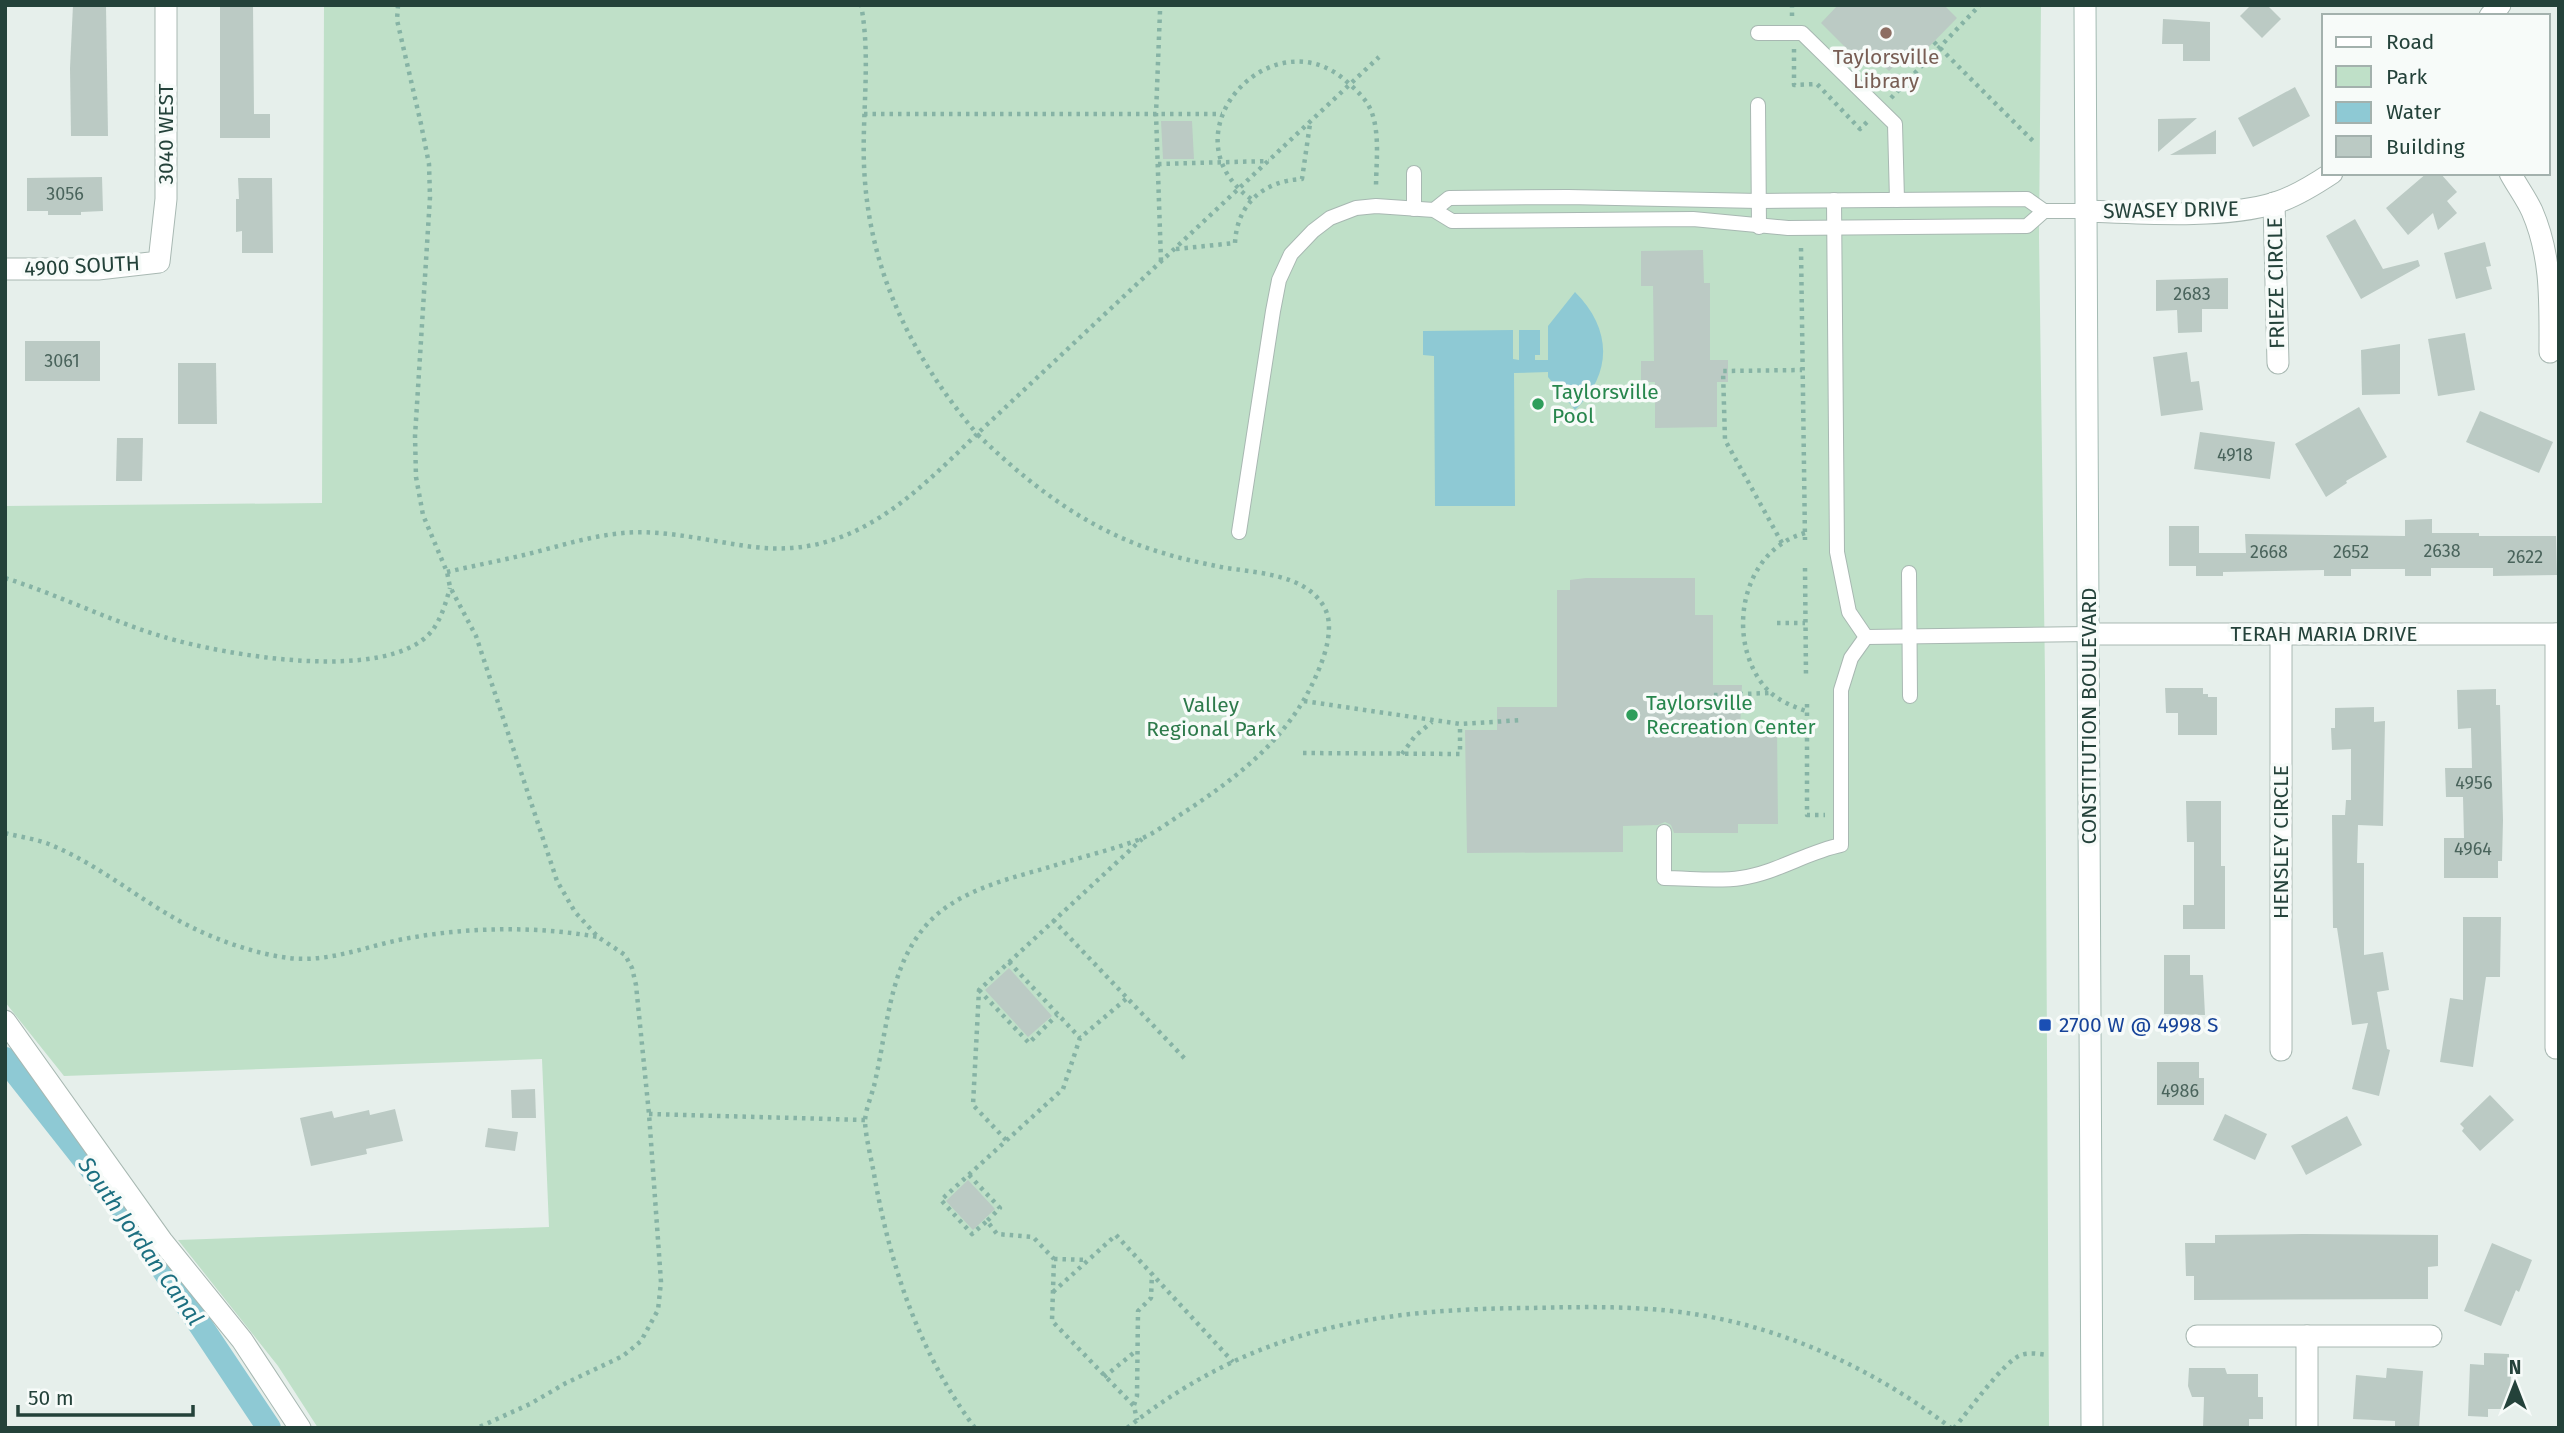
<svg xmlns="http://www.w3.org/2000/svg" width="2564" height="1433" font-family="'Fira Sans',sans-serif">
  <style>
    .green { fill: #bfe0c8 }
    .water { fill: #8ec9d4 }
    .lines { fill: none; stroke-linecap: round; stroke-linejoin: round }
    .canal { stroke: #8ec9d4; stroke-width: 24 }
    .building { fill: #bbcac4 }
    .lane-casing { stroke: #a8b8b2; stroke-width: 16 }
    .street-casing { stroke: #a8b8b2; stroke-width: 23 }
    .secondary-casing { stroke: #a4bbb3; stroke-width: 23 }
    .path { stroke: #86b3a5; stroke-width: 4.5; stroke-dasharray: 3.5 5; stroke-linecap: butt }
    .lane { stroke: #fff; stroke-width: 14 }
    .street { stroke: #fff; stroke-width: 21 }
    .secondary { stroke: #fff; stroke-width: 21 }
    .education-dot { fill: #8d6e63; stroke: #f7fbf9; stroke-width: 2.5 }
    .leisure-dot { fill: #2e9e5b; stroke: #f7fbf9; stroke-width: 2.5 }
    .transit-dot { fill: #1a4fb4; stroke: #f7fbf9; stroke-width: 2.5 }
    .labels { text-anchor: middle; stroke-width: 7; stroke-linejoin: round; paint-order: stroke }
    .number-label { font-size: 18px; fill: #4a645c }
    .education-label { font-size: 21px; fill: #785e54; stroke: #f7fbf9 }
    .street-label { font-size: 21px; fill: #24423a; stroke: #f7fbf9 }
    .leisure-label { font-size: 21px; fill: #27864d; stroke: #f7fbf9; text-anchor: start }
    .park-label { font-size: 21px; fill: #2d7a4b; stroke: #f7fbf9 }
    .transit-label { font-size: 21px; fill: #164399; stroke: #f7fbf9; text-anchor: start }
    .water-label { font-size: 23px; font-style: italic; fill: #1c6f80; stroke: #f7fbf9 }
  </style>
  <rect width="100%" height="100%" fill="#e6efeb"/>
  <path class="green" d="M324,5H2041L2039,237L2045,676L2049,1428H318L278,1366L178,1240L549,1227L542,1059L64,1076L5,1002V506L322,503Z"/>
  <path class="water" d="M1575,292C1612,329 1613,373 1575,410L1548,377V372L1514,373L1515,506H1435L1434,356L1423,355V331L1513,330V359L1519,360V330H1540V355H1535V360H1548V326Z"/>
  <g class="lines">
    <path class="canal" d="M5,1059L121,1206L269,1428"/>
  </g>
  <g class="building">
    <path d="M73,5H106L108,136H71L70,68Z"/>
    <path d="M220,5H253L254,114H270V138H220Z"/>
    <path d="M1838,5H1944L1957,18L1911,65L1903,57L1889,71L1866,49L1856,58L1821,23Z"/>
    <path d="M2251,5H2267L2281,19L2262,38L2240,16Z"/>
    <path d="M2163,19L2210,22V61H2183V44H2162Z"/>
    <path d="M2295,87L2310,116L2253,147L2238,118Z"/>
    <path d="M2197,118L2158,152V119Z"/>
    <path d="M1161,121H1192L1194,159H1163Z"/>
    <path d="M2216,130V154L2170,155Z"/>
    <path d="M2427,173H2440L2457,192L2447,201L2457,213L2438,230L2433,213L2408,235L2386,208Z"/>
    <path d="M102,177L103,211L81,212V215H48V211H27V178Z"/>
    <path d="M238,178H272L273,253H242V231L236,232V199H239Z"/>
    <path d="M2355,219L2383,269L2418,260L2420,266L2361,299L2326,236Z"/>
    <path d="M2485,242L2491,266L2486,267L2492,289L2456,299L2444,253Z"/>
    <path d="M1703,250L1704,283H1710V360H1728V382H1717V427L1655,428V382H1641V361H1654L1653,286H1641V251Z"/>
    <path d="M2228,278V309H2202V332L2178,333L2177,310L2156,311V280Z"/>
    <path d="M2465,333L2475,390L2438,396L2428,339Z"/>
    <rect x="25" y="341" width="75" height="40"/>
    <path d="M2400,344V394L2362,395L2361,350Z"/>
    <path d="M2187,352L2191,382L2199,381L2203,410L2161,416L2153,357Z"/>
    <path d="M178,363H216L217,424H178Z"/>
    <path d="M2359,407L2387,457L2346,481L2347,483L2326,497L2295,444Z"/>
    <path d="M2480,411L2553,442L2539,473L2466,442Z"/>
    <path d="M2200,432L2275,442L2270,479L2194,469Z"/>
    <path d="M117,438H143L142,481H116Z"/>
    <path d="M2432,519V533H2479V536H2556L2557,575L2493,576V568H2431V576H2405V569H2351V576H2324V570L2223,572V576H2196V566H2169V526H2199V553H2246L2245,534L2405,536V520Z"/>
    <path d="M1586,578H1695V615H1713V685H1742L1740,729L1777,728L1778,824H1738V833H1674L1671,825L1665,822L1658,825L1623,826V852L1467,853L1465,730H1497V707H1557V590H1570V580Z"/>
    <path d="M2165,688H2203V694H2208V697H2217V735H2178V713H2166Z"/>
    <path d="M2496,689V705H2500L2503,820L2502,861H2498V878H2444V838H2464L2463,797H2446L2445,768H2472L2471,728L2458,729L2457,690Z"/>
    <path d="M2374,707V722L2385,721L2383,826L2358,825L2357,863H2364V955L2383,952L2389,990L2377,992L2387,1049L2390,1050L2379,1096L2352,1089L2368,1023L2352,1025L2337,928H2333L2332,815H2345L2346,800H2351V749L2332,750L2331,728H2335V708Z"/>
    <path d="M2186,801H2221V866H2225V929H2183V905H2194V842H2187Z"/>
    <path d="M2463,917H2501L2500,977H2486L2473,1067L2440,1062L2450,998L2463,1000Z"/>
    <path d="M2164,955H2190V975H2203L2205,1015L2164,1014Z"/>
    <path d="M1009,968L1052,1016L1028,1037L985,990Z"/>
    <path d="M2157,1062H2199V1078H2204V1105H2157Z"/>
    <path d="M535,1089L536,1118H512L511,1090Z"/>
    <path d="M2490,1095L2514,1120L2480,1151L2462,1131L2464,1128L2460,1124Z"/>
    <path d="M395,1109L403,1141L366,1149L367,1154L311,1166L300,1118L332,1111L334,1118L369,1110L370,1115Z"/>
    <path d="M2225,1114L2267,1134L2255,1160L2213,1140Z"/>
    <path d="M2347,1116L2362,1145L2306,1175L2291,1146Z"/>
    <path d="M488,1128L518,1132L515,1151L485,1147Z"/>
    <path d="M968,1180L995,1209L973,1230L946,1201Z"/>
    <path d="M2303,1234L2438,1235V1266L2428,1267V1299L2194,1300V1276H2186L2185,1243H2215V1235Z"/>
    <path d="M2492,1243L2532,1260L2519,1292L2516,1290L2501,1326L2464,1311Z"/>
    <path d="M2484,1353L2509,1354V1366H2512L2508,1409H2488V1417L2468,1416L2470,1364L2484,1365Z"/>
    <path d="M2189,1368H2225L2227,1374H2258V1397H2263V1419H2249V1428H2203L2204,1397H2192L2188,1386Z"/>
    <path d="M2387,1368L2423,1371L2419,1428H2395V1421L2353,1419L2356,1375L2386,1378Z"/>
  </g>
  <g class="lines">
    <defs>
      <g id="lane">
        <path d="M1758,33H1802L1895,124L1897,200"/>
        <path d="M1758,105L1759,227"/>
        <path d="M1414,173V209"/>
        <path d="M1434,210L1449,198L1568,197L1759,201L2027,199L2044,211H2085"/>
        <path d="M1239,532L1273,311L1279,280L1291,254L1313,231L1330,218L1356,208L1376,206L1434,210L1452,221L1693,219L1788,228L2027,226L2044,211"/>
        <path d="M1909,573L1910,696"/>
        <path d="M1866,637L2089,634"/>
        <path d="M1664,832V878C1689,878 1717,882 1741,878C1776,873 1807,852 1841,845V690L1851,658L1866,637L1849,612L1837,552L1834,200"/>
      </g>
      <g id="street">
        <path d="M2490,16L2500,5"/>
        <path d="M2510,173C2517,186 2526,198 2532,211C2552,257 2550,303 2550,352"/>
        <path d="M2274,203L2278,363"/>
        <path d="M2085,211C2140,213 2223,219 2275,203C2295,197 2314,185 2332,173"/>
        <path d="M5,269H98L159,262L166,199V5"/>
        <path d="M2089,634H2559"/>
        <path d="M2281,634V1050"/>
        <path d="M2556,634V1048"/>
        <path d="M5,1021L162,1241L242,1340L300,1428"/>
        <path d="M2197,1336H2431"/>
        <path d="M2307,1428V1336"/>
      </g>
      <path id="secondary" d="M2085,5L2092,1428"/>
    </defs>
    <use href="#lane" class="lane-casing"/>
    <use href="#street" class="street-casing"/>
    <use href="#secondary" class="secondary-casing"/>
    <g class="path">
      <path d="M398,5L397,20L421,124L429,164L430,197L415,436L416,477L423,515L447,572L450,587L476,636L557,881L575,912L598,937L625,955L632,968L636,985L649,1114L661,1282L658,1310L641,1341L623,1356L566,1383L530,1404L477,1428"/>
      <path d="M1160,11L1156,114L1161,261"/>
      <path d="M1792,16V5"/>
      <path d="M1934,42L2033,141"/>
      <path d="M1794,49V85L1817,84L1860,129L1867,122"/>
      <path d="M1891,98L1980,5"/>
      <path d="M864,114H1222"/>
      <path d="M1158,164L1269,161"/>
      <path d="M1251,199C1162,134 1271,16 1345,80C1356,90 1367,99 1372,113C1380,136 1376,164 1376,188"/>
      <path d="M1801,248L1805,540"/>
      <path d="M1176,249L1235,243C1237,204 1263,181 1302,179L1310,124"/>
      <path d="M1805,533C1743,550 1726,633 1761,682C1772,698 1789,705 1806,711"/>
      <path d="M1782,543L1725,440L1723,371L1802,370"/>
      <path d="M1805,568L1806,677"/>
      <path d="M447,572C472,566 499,561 524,555C557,547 589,536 623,533C666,529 712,542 754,547C852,559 912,497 977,434C911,356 868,269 864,165C862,112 871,57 861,5"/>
      <path d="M5,578C59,595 110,621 164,637C224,655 386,684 431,632C441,620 446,602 450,588"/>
      <path d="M1777,623H1805"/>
      <path d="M1714,695L1770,693"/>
      <path d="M1304,701L1460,724L1523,720"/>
      <path d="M1807,704V815H1825"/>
      <path d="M1303,753L1460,754V724"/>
      <path d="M1402,754L1415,736L1432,722"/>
      <path d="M5,833C20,837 37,839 51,845C102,866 144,904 193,928C222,942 257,954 289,958C330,963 369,945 409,938C471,927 536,926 598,937"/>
      <path d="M1053,920L1187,1061"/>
      <path d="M1009,962L1080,1038"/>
      <path d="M979,990L1029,1043L1057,1015"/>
      <path d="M1126,999L1080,1038L1063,1089L941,1200L972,1234L987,1221L997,1234L1033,1237L1054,1259L1052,1321L1134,1406L1137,1420"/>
      <path d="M649,1114L865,1120"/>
      <path d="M1006,1140L973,1105L979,990L1142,839"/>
      <path d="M969,1175L1000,1208L987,1221"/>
      <path d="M1054,1259L1088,1260"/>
      <path d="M1053,1292L1116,1235L1233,1362"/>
      <path d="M1104,1377L1136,1351"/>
      <path d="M1134,1405L1137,1396L1138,1311L1151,1298L1152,1273"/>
      <path d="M975,1428C919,1353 890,1265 874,1174C871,1157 866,1139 865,1122C865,1111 871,1097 874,1086C878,1069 881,1052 884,1035C892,992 900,952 931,920C962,889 1012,878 1053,866C1081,857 1111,850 1138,840C1154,834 1169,822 1183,813C1238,777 1289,738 1316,676C1325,656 1336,625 1323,605C1303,573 1254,573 1221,567C1202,563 1182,559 1163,553C1090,532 1031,486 977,434L1379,57"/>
      <path d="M1127,1428C1253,1329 1373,1309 1529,1308C1573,1307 1617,1306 1661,1310C1766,1319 1868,1364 1951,1428"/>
      <path d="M1954,1428C1968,1412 2004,1361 2021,1355C2029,1352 2039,1354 2048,1355"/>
    </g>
    <use href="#lane" class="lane"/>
    <use href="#street" class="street"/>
    <use href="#secondary" class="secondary"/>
  </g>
  <circle class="education-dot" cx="1886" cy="33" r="7"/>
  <g class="leisure-dot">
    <circle cx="1538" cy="404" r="7"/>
    <circle cx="1632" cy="715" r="7"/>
  </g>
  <rect class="transit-dot" x="2038" y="1018" width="14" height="14" rx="3.5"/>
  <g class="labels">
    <g class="number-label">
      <text x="65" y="200">3056</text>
      <text x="2192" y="300">2683</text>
      <text x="62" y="367">3061</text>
      <text x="2235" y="461">4918</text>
      <text x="2442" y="557">2638</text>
      <text x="2269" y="558">2668</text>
      <text x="2351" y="558">2652</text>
      <text x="2525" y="563">2622</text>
      <text x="2474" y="789">4956</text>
      <text x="2473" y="855">4964</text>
      <text x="2180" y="1097">4986</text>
    </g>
    <g class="education-label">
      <text x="1886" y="64">Taylorsville<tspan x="1886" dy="24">Library</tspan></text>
    </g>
    <g class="street-label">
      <text transform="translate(166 134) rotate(-90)" y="7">3040 WEST</text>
      <text transform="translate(2171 210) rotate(-1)" y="7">SWASEY DRIVE</text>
      <text transform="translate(82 266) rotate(-3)" y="7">4900 SOUTH</text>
      <text transform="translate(2276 283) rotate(-91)" y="7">FRIEZE CIRCLE</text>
      <text x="2324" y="641">TERAH MARIA DRIVE</text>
      <text transform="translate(2089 716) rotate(-90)" y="7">CONSTITUTION BOULEVARD</text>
      <text transform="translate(2281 842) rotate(-90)" y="7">HENSLEY CIRCLE</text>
    </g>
    <g class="leisure-label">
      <text x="1552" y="399">Taylorsville<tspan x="1552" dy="24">Pool</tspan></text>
      <text x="1646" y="710">Taylorsville<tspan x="1646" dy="24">Recreation Center</tspan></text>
    </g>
    <g class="park-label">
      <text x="1211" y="712">Valley<tspan x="1211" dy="24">Regional Park</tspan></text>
    </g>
    <g class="transit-label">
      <text x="2059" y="1032">2700 W @ 4998 S</text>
    </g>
    <g class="water-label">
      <text transform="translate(141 1241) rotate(55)" y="8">South Jordan Canal</text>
    </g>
  </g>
  <rect width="2564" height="1433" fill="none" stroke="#24423a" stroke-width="14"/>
  <rect x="2322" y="14" width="228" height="161" fill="#f7fbf9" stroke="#a3b1ad" stroke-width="2"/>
  <rect x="2336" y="37" width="35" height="10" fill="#ffffff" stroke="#a3b1ad" stroke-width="2"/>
  <text x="2386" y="49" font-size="21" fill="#24423a">Road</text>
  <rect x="2336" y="66" width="35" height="21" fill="#bfe0c8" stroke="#a3b1ad" stroke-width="2"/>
  <text x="2386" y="84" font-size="21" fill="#24423a">Park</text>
  <rect x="2336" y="102" width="35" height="21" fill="#8ec9d4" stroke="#a3b1ad" stroke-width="2"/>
  <text x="2386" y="119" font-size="21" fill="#24423a">Water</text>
  <rect x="2336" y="136" width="35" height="21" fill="#bbcac4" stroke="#a3b1ad" stroke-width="2"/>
  <text x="2386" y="154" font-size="21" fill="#24423a">Building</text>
  <g transform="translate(2515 1384)" stroke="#f7fbf9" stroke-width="5" paint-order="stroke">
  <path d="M0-5L12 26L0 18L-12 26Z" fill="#24423a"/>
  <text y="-10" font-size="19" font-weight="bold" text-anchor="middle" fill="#24423a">N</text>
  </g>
  <path d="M18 1405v10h175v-10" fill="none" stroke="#24423a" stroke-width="3.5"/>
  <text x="28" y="1405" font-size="21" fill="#24423a" stroke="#f7fbf9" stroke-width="5" paint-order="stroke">50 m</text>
</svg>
